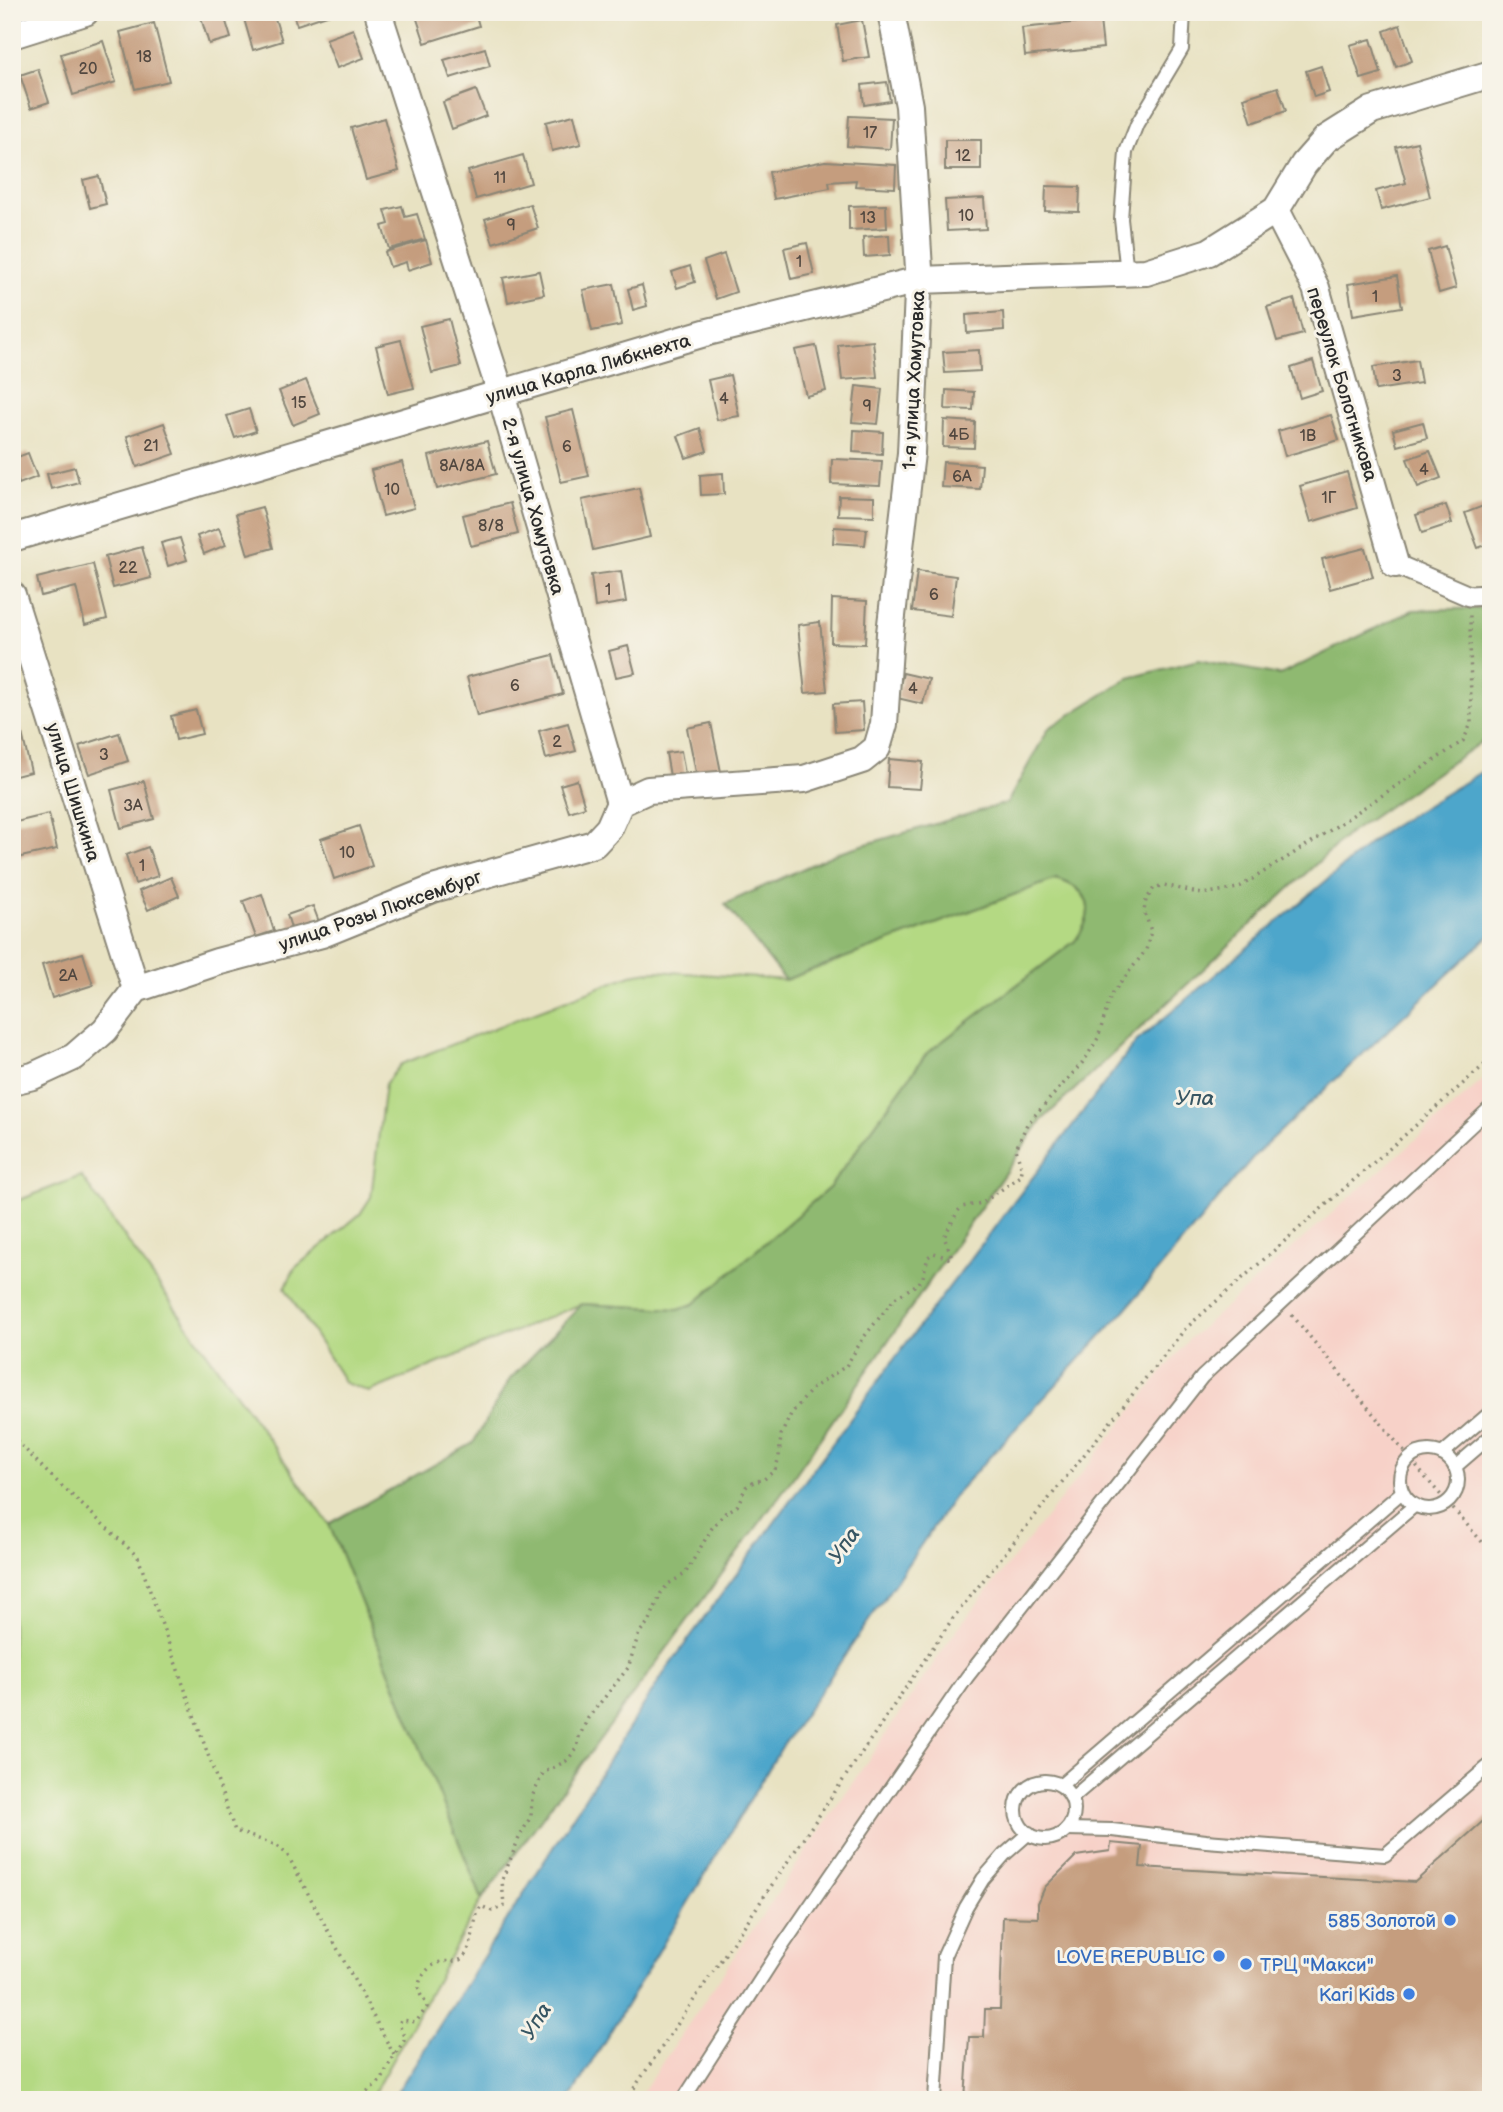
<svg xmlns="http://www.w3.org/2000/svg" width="1503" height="2112" font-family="'Balsamiq Sans',sans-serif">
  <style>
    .built { fill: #f7d1c8 }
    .green { fill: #b4d983; stroke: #708257; stroke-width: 2 }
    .forest { fill: #8fb971; stroke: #5d724e; stroke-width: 2 }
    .water { fill: #4da6cb; stroke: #3c687b; stroke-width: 2 }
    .building { fill: #c59d7e }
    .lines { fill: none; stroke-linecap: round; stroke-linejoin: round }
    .service-casing { stroke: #8a8676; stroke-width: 16 }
    .pedestrian-casing { stroke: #8a8676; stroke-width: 23 }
    .minor-casing { stroke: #8a8676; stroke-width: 30 }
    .path { stroke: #8a8676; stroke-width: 3.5; stroke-dasharray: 2 5; stroke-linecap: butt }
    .service { stroke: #fff; stroke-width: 12 }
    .pedestrian { stroke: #fff; stroke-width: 19 }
    .minor { stroke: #fff; stroke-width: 26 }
    .shop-dot { fill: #3f7fe0; stroke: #f7f3e8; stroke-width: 2.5 }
    .labels { text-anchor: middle; stroke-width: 6; stroke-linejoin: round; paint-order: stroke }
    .number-label { font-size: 16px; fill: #524840 }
    .street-label { font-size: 19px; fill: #2b2b2b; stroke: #f7f3e8 }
    .shop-label { font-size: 19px; fill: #366cbe; stroke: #f7f3e8; text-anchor: end }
    .water-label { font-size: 21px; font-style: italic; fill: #375663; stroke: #f7f3e8 }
  </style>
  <rect width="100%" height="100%" fill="#f7f3e8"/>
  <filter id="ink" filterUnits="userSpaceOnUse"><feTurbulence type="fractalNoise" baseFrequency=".0143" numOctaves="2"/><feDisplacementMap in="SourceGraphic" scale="14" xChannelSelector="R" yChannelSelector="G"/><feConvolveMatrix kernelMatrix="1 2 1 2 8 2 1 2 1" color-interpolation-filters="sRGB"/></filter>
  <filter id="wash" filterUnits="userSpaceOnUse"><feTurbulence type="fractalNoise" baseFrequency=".00686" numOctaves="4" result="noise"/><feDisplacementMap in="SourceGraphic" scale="28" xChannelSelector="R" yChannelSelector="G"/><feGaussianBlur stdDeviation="1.57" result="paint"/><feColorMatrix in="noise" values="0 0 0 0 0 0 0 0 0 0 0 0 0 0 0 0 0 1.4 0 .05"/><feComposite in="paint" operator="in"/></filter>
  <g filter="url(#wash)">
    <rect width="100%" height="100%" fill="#e8e2c2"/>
    <path class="built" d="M1491,1073V2100H637L957,1629L1189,1339Z"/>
    <g class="green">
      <path d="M1056,879C1093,890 1096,913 1075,941L927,1053L829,1188L693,1305L678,1309L581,1304L369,1392L345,1383L285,1288L295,1268L360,1214L371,1197L385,1084L401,1064L631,975L656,971L785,980Z"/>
      <path d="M81,1176L329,1524L482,1899L370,2100H12V1203Z"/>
    </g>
    <path class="forest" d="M1491,608V735L1347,835L1041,1121L792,1479L482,1899L329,1524L473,1443L510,1379L582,1304L678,1309L694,1304L829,1188L927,1053L1075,941C1096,913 1093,889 1056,879L785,980L725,904L839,852L1007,803L1049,728L1129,678L1198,660L1280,675L1413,610Z"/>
    <path class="water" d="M1491,766V934L1255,1155L1126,1309L958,1491L780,1750L569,2100H392L666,1670L901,1350L1136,1042L1386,830Z"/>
    <g id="blocks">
      <g class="building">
        <path d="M223,12L231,38L209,44L201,18Z"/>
        <path d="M242,12H273L282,41L253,50Z"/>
        <path d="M292,12H333V13L297,25Z"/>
        <path d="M428,12H475L479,26L425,43L416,16Z"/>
        <path d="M862,20L869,57L843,61L837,25Z"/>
        <path d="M1100,20L1103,48L1025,56L1022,28Z"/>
        <path d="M154,23L169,81L135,89L120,32Z"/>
        <path d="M1400,25L1412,61L1396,67L1384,31Z"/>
        <path d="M353,29L364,58L337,68L326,39Z"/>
        <path d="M1371,39L1381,73L1361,79L1350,45Z"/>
        <path d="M103,41L116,82L73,95L61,54Z"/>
        <path d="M485,48L490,66L450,78L444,60Z"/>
        <path d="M1321,66L1329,92L1314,97L1306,71Z"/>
        <path d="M38,69L49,102L31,108L20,75Z"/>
        <path d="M887,82L890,101L864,105L862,85Z"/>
        <path d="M1278,87L1286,111L1252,123L1244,98Z"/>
        <path d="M476,90L486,116L452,129L443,102Z"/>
        <path d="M574,115L581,144L552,151L546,122Z"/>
        <path d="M849,116L892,118L890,149L847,146Z"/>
        <path d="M384,118L399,171L366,180L351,128Z"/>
        <rect x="945" y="140" width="36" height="30"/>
        <path d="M1417,142L1430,197L1381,210L1376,191L1406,183L1396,147Z"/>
        <path d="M523,155L531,183L476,199L468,171Z"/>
        <path d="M825,161L896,165L895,188L855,186L856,180L829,182L830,188L774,199L769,172Z"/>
        <path d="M99,176L106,204L90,208L83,180Z"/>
        <path d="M1046,186L1080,187L1079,212L1045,211Z"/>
        <path d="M984,198L986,229L947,231L945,200Z"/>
        <path d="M530,204L538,228L493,243L485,219Z"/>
        <path d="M886,205L887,228L849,230V206Z"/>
        <path d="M402,206L405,217L417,214L425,239L389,249L382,226L389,224L385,210Z"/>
        <path d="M889,235L890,255L864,257L863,237Z"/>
        <path d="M426,240L432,262L408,270L406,262L390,267L385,252Z"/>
        <path d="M807,243L814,274L791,279L784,248Z"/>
        <path d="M1445,246L1456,288L1439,293L1428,251Z"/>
        <path d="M724,254L736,292L716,299L704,261Z"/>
        <path d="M690,266L695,282L677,288L672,272Z"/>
        <path d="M539,271L544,294L508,302L503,278Z"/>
        <path d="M1397,276L1402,307L1353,315L1348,284Z"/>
        <path d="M614,284L622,325L592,331L583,290Z"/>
        <path d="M642,285L647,306L633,310L628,289Z"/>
        <path d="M1294,299L1303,334L1277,341L1267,307Z"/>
        <path d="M1003,312L1004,330L967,333L966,315Z"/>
        <path d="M449,319L461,366L432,373L420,326Z"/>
        <path d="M401,340L414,388L388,394L376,346Z"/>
        <path d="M873,341L877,377L842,380L838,345Z"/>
        <path d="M816,346L826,391L806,396L795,350Z"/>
        <path d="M979,350L980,371L945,373L943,352Z"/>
        <path d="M1417,360L1421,383L1376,390L1373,367Z"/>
        <path d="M1313,361L1322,391L1300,398L1291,368Z"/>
        <path d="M730,375L739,416L717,420L708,380Z"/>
        <path d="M306,380L320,414L293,425L279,391Z"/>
        <path d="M856,386L882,389L878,424L852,422Z"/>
        <path d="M946,390L974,392L973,410L945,409Z"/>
        <path d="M249,409L256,431L235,438L227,416Z"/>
        <path d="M573,410L589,476L561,482L545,417Z"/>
        <path d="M1331,415L1339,440L1285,456L1278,431Z"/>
        <path d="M944,420L975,422L974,448L943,447Z"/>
        <path d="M1423,422L1427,438L1397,446L1393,430Z"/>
        <path d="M164,423L175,454L137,467L127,436Z"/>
        <path d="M700,428L707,451L686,458L678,436Z"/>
        <path d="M854,430L883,432L882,454L853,452Z"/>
        <path d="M487,441L496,474L437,489L429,456Z"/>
        <path d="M1430,451L1441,478L1418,487L1407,459Z"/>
        <path d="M28,453L37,477L19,484L12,459Z"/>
        <path d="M832,459L882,461L880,486L831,484Z"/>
        <path d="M402,462L414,508L383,516L371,470Z"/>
        <path d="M943,462L982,465L980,489L941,487Z"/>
        <path d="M75,467L79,482L51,489L47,474Z"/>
        <path d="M1347,472L1357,508L1311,522L1300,486Z"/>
        <path d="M723,473L724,494L701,495L700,475Z"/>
        <path d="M639,488L650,537L593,550L582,500Z"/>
        <path d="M839,496L874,497V516L838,515Z"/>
        <path d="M510,503L518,534L471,546L463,515Z"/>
        <path d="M1491,503V543L1478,548L1465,513Z"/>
        <path d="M1446,505L1452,523L1422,533L1416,515Z"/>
        <path d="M262,507L273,548L248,555L236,514Z"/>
        <path d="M834,527L867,529L865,545L833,543Z"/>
        <path d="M219,528L226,545L204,554L197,536Z"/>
        <path d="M180,538L187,560L168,566L161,543Z"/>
        <path d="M142,547L151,578L113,588L105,557Z"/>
        <path d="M1365,548L1373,577L1330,589L1322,559Z"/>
        <path d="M93,564L107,619L85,625L76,587L41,596L37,578Z"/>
        <path d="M621,571L626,602L595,607L591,575Z"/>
        <path d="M917,571L956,576L951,616L912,611Z"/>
        <path d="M832,599L867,601L865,644L831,643Z"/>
        <path d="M820,622L827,691L805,693L798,625Z"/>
        <path d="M628,646L635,673L616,677L609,651Z"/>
        <path d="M553,655L563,694L477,716L467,677Z"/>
        <path d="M903,673L929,679L923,704L897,698Z"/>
        <path d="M862,702L864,730L835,732L833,704Z"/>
        <path d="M196,710L202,734L176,740L171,716Z"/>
        <path d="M568,723L576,751L546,759L539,731Z"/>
        <path d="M711,723L721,772L697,777L687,728Z"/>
        <path d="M21,729L31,772L12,777V731Z"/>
        <path d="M119,733L128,761L89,774L79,746Z"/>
        <path d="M681,751L686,779L671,782L666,753Z"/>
        <path d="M889,759L923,762L920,789L887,787Z"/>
        <path d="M577,780L585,807L569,812L560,785Z"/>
        <path d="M144,781L154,819L121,828L111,790Z"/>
        <path d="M49,814L57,849L12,859V823Z"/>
        <path d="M359,826L372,866L334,879L321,839Z"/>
        <path d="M148,847L158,876L135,884L126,855Z"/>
        <path d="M171,877L179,896L148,910L139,891Z"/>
        <path d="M262,894L274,931L256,937L243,901Z"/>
        <path d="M313,906L319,922L292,931L287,915Z"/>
        <path d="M83,953L93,985L52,998L42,965Z"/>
        <path d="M1491,1814V2100H965L969,2037H984L985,2009H1000L1003,1917L1038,1918V1903L1045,1887L1076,1856L1110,1851L1111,1843L1142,1846L1140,1867L1415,1882Z"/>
      </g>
    </g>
  </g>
  <g filter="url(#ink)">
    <use href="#blocks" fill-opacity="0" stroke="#8a8676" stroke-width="2"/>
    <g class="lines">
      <defs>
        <g id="service">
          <path d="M1127,273L1121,219L1126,152L1137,124L1182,49L1184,12"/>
          <circle cx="1429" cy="1480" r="29"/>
          <path d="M1442,1454L1491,1412"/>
          <path d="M1455,1467L1491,1436"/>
          <circle cx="1045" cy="1810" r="29"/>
          <path d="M1061,1785L1402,1492"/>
          <path d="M1072,1798L1414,1506"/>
          <path d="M1067,1829L1112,1830L1206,1841L1385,1855L1491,1764"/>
          <path d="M683,2100L777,1954L967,1677L1202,1377L1491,1107"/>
          <path d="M935,2100L944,1956L966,1907L983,1879L1004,1855L1029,1833"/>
        </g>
        <path id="pedestrian" d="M1395,564L1469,596L1491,595"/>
        <g id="minor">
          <path d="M378,12L501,394L620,803"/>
          <path d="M12,35L85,12"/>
          <path d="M1276,210L1316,288L1395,564"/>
          <path d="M12,538L708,332L919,280L1146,272L1209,252L1276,210L1304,164L1326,139L1372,110L1491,74"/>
          <path d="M12,595L136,989"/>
          <path d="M12,1081L33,1076L74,1057L105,1030L136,989L217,962L322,934L433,889L594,844L609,828L620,803L648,790L804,779L862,760L877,748L884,724L890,633L911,453L919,269L909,106L891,12"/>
        </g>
      </defs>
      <use href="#service" class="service-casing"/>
      <use href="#pedestrian" class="pedestrian-casing"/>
      <use href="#minor" class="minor-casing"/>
      <g class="path">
        <path d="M1292,1315L1425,1477L1491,1552"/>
        <path d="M12,1357L16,1440L47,1472L138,1557L235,1831L276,1845L287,1854L394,2055"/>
        <path d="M356,2100L382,2080L388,2066L405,2039L399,2024L401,2020L416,2022L427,2007C426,2000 419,1997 419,1988C418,1977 431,1963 442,1962C452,1960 460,1964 466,1954C475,1939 472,1920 481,1906L492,1911L504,1906L502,1880L519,1838L531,1816L532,1797L543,1773L566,1761L577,1749L579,1737L588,1718L628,1668L639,1633L650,1620L661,1593L668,1584L685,1574L712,1528L725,1513L737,1506L746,1487L755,1481L763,1480L775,1470L779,1457L781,1435L791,1414L813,1388L846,1366L864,1337L895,1298L919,1283L923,1277L928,1257L934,1253L948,1258L952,1257L944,1237L958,1211L962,1207L982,1203L1021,1176L1022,1170L1016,1149L1027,1124L1084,1061L1098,1038L1111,995L1146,950L1151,931L1144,911L1146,900L1154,888L1164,885L1202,894L1238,888L1323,835L1463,741L1471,724L1470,615"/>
        <path d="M626,2100L953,1618L1185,1329L1491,1059"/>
      </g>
      <use href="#service" class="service"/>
      <use href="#pedestrian" class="pedestrian"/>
      <use href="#minor" class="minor"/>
    </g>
  </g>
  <g class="shop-dot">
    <circle cx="1450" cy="1920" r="7"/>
    <circle cx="1219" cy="1956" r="7"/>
    <circle cx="1246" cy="1964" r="7"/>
    <circle cx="1409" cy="1994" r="7"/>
  </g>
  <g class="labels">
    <g class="number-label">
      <text x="144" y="62">18</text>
      <text x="88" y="74">20</text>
      <text x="870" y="138">17</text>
      <text x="963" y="161">12</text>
      <text x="500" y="183">11</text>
      <text x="966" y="221">10</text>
      <text x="868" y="223">13</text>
      <text x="511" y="230">9</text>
      <text x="799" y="267">1</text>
      <text x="1375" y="302">1</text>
      <text x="1397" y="381">3</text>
      <text x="724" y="404">4</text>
      <text x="299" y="408">15</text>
      <text x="867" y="411">9</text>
      <text x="959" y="440">4Б</text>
      <text x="1308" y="441">1В</text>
      <text x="151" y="451">21</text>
      <text x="567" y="452">6</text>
      <text x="462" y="471">8А/8А</text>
      <text x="1424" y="475">4</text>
      <text x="962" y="482">6А</text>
      <text x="392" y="495">10</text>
      <text x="1329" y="503">1Г</text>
      <text x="491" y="531">8/8</text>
      <text x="128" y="573">22</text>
      <text x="608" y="595">1</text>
      <text x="934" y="600">6</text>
      <text x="515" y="691">6</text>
      <text x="913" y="694">4</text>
      <text x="557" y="747">2</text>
      <text x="104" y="760">3</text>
      <text x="133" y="811">3А</text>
      <text x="347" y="858">10</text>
      <text x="142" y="871">1</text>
      <text x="68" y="981">2А</text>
    </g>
    <g class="street-label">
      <text transform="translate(588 368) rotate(-16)" y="7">улица Карла Либкнехта</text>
      <text transform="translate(913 380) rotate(-87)" y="7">1-я улица Хомутовка</text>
      <text transform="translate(1343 384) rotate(73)" y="7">переулок Болотникова</text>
      <text transform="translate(534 506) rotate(74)" y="7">2-я улица Хомутовка</text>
      <text transform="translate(74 792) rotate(73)" y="7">улица Шишкина</text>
      <text transform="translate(380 910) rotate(-19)" y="7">улица Розы Люксембург</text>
    </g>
    <g class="shop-label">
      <text x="1436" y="1927">585 Золотой</text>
      <text x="1205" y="1963">LOVE REPUBLIC</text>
      <text x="1260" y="1971" text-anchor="start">ТРЦ "Макси"</text>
      <text x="1395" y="2001">Kari Kids</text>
    </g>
    <g class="water-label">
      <text x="1195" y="1105">Упа</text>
      <text transform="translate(844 1545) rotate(-55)" y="7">Упа</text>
      <text transform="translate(536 2021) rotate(-58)" y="7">Упа</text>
    </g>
  </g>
  <rect width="1503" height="2112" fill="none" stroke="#f7f3e8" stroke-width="42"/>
</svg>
